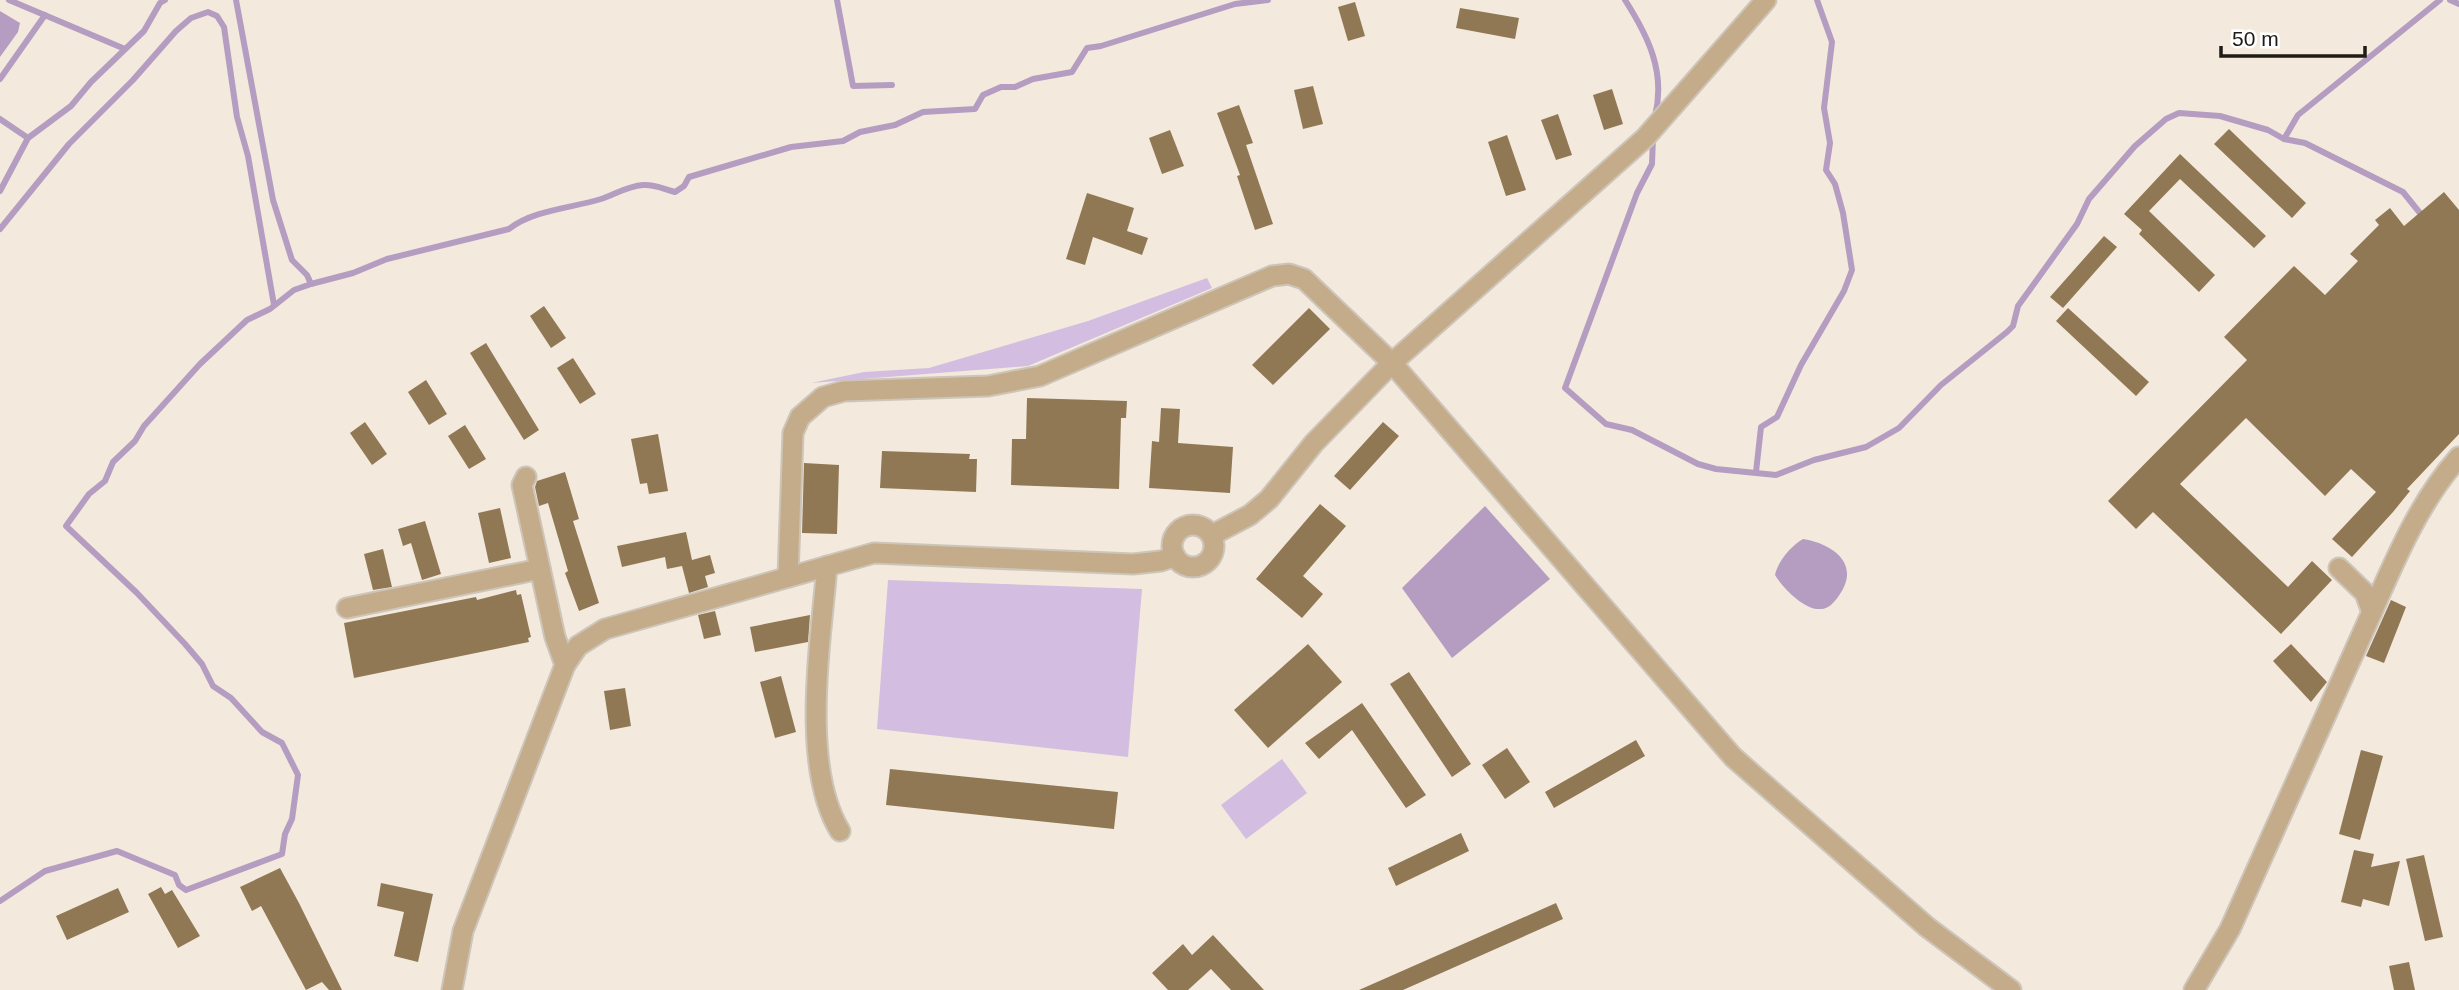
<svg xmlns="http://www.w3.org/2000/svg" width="2459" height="990" font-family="Arial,sans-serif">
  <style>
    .green { fill: #d3bde0 }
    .water { fill: #b59dc2 }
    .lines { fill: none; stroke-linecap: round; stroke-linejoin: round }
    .stream { stroke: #b59dc2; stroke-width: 6 }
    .building { fill: #917855 }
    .minor-casing { stroke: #cdc5b9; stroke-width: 23 }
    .minor { stroke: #c4ac8a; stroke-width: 19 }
  </style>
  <rect width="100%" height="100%" fill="#f3eadd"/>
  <g class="green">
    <path d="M1207,278L1212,288L1028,366L811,383L864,372L929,368L1088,321Z"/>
    <path d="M888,580L1142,589L1128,757L877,729Z"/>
    <path d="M1282,759L1307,793L1246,839L1221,805Z"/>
  </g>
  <g class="water">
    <path d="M0,11L20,23L18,32L0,57Z"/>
    <path d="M1485,506L1550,579L1452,658L1402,588Z"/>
    <path d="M1803,539C1834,544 1862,565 1838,597C1834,602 1829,609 1821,609C1805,611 1783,588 1775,575C1778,561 1791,546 1803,539Z"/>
  </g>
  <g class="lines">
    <g class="stream">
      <path d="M9,0L125,49"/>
      <path d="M236,0L273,200L292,260L307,275L311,284"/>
      <path d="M837,0L853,86L892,85"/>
      <path d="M1625,0C1648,36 1666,72 1655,116"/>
      <path d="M2450,0L2459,4"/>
      <path d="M0,79L45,15"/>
      <path d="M0,119L28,138"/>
      <path d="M1653,137L1652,164L1637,193L1565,388L1606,424L1632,430L1698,464L1716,469L1776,475L1814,460L1866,447L1899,428L1941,385L2007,332L2013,326L2018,306L2077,224L2089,199L2135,146L2166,119L2179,113L2220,116L2268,130L2284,139L2305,143L2403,192L2424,218"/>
      <path d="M2284,139L2298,115L2440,0"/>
      <path d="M0,191L28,138L71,106L91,82L144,31L160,3L165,0"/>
      <path d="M0,229L69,144L133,80L176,31L191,18L208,12L217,16L224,27L237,117L248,156L274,305"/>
      <path d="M1756,472L1761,427L1777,417L1801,365L1844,291L1852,270L1843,213L1835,184L1826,170L1830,143L1824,108L1832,42L1817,0"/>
      <path d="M0,901L45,871L117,851L175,875L179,885L186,890L282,854L285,834L292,819L298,775L282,743L262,732L231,698L213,686L202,664L185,644L137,593L66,526L89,494L105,481L113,462L135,441L144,426L200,364L247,320L270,309L294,290L311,284L353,273L387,259L509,229C533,210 572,208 601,199C615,194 628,186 643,185C655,184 663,189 675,192L684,186L689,177L791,147L843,141L860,132L895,125L923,112L975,109L983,95L1001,87H1015L1033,79L1072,72L1087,48L1101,46L1235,4L1268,0"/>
    </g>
  </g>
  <g class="building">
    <path d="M1355,2L1365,36L1348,41L1338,7Z"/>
    <path d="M1460,8L1519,18L1515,39L1456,28Z"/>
    <path d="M1313,86L1323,124L1303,129L1294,90Z"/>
    <path d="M1612,89L1623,124L1604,130L1593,95Z"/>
    <path d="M1239,105L1253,143L1246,145L1273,224L1255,230L1237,176L1240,175L1217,113Z"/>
    <path d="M1558,114L1572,155L1556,160L1541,120Z"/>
    <path d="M2229,129L2306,203L2292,218L2214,144Z"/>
    <path d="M1170,130L1184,166L1162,174L1149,138Z"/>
    <path d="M1507,135L1526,190L1506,196L1488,142Z"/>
    <path d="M2180,154L2266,236L2254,248L2180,179L2149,211L2215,275L2199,292L2139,234L2142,230L2124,214Z"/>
    <path d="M2444,192L2459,210V434L2407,489L2410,491L2393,512L2352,557L2332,539L2376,492L2351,469L2325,496L2246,418L2180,484L2288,587L2312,561L2332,580L2281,634L2153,512L2136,529L2108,501L2247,360L2224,337L2294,266L2325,295L2358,261L2350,254L2379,225L2375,220L2390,208L2404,226Z"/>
    <path d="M1087,193L1134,208L1127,231L1148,238L1142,255L1093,237L1085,265L1066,259Z"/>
    <path d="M2104,236L2117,247L2063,308L2050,297Z"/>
    <path d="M544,306L566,338L551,348L530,316Z"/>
    <path d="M1309,308L1330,329L1273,385L1252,365Z"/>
    <path d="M2068,308L2149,382L2136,396L2056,321Z"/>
    <path d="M486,343L539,430L524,440L470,353Z"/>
    <path d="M573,358L596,394L580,404L557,368Z"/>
    <path d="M426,380L447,414L429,425L408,392Z"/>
    <path d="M1027,398L1127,401L1126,418H1121L1119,489L1011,485L1012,439H1026Z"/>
    <path d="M1161,408L1180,409L1178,443L1233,447L1230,493L1149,488L1152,441L1159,442Z"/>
    <path d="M365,422L387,454L372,465L350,433Z"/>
    <path d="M1383,422L1399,436L1350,490L1334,476Z"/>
    <path d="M465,425L486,459L469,469L448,436Z"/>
    <path d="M658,434L668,491L649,494L647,483L640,484L631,439Z"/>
    <path d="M882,451L970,454L969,459H977L976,492L880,488Z"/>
    <path d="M804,463L839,465L837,534L802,533Z"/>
    <path d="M565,472L579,519L573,521L599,603L579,611L565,573L568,571L548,503L539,506L535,487L537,481Z"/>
    <path d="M1320,504L1346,526L1303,576L1323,594L1302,618L1256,579Z"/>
    <path d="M500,508L511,558L489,563L478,513Z"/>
    <path d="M425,521L441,574L422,580L411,543L403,546L398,529Z"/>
    <path d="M686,532L692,560L710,555L715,573L705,576L708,587L689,593L682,566L667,569L665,557L622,567L617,546Z"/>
    <path d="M383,549L392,587L373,590L364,554Z"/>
    <path d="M516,590L517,595L521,594L531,637L528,638L529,642L354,678L344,623L476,597L477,600Z"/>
    <path d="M2391,600L2406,607L2384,663L2366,656Z"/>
    <path d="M715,611L721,635L704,639L698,615Z"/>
    <path d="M810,615L808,642L755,652L750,627Z"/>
    <path d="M1308,644L1342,682L1268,748L1234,710Z"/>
    <path d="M2291,644L2327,682L2311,702L2273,661Z"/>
    <path d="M1409,672L1471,764L1452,777L1390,684Z"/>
    <path d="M781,676L796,732L775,738L760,682Z"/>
    <path d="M625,688L631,726L610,730L604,691Z"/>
    <path d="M1362,703L1426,795L1406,808L1352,730L1319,759L1305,743Z"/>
    <path d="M1636,740L1645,756L1554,808L1545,792Z"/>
    <path d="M1507,748L1530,782L1505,799L1482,765Z"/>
    <path d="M2361,750L2383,756L2360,840L2339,834Z"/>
    <path d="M890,769L1118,792L1114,829L886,805Z"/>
    <path d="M1461,833L1469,851L1396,886L1388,868Z"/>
    <path d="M2354,850L2374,854L2371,867L2400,861L2389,906L2363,899L2361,907L2341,902Z"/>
    <path d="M2424,855L2443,937L2425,941L2406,859Z"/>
    <path d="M280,868L299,903L342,990H329L322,982L306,990L261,906L252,911L240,887Z"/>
    <path d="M381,883L433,894L418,962L394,956L404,912L377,906Z"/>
    <path d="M161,887L165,894L172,890L200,936L178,948L148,894Z"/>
    <path d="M118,888L129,912L67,940L56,916Z"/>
    <path d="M1556,903L1563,919L1403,990H1359Z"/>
    <path d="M1213,935L1264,990H1231L1211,969L1188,990H1168L1152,973L1183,944L1192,955Z"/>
    <path d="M2409,962L2415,990H2394L2389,966Z"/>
  </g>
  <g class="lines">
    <defs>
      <g id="minor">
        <path d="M526,477L522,485L555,637L565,665"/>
        <circle cx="1193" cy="546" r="21"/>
        <path d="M1212,535L1250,515L1269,499L1314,443L1392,363L1645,138L1766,0"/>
        <path d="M827,566C821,640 800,766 840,831"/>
        <path d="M788,577L793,433L800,417L823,397L844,391L988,386L1040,376L1272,276L1289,274L1304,279L1392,363L1733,757L1927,927L2011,990"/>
        <path d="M347,608L540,569"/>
        <path d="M2372,612C2396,558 2419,502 2459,457"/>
        <path d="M452,990L463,931L565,665L578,646L605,629L874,553L1133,564L1161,561L1175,556"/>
        <path d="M2194,990L2230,929L2372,612L2365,593L2339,568"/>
      </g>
    </defs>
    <use href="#minor" class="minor-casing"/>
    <use href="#minor" class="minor"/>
  </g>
  <path d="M2221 46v10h144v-10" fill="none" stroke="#1f1b17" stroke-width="3.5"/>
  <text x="2232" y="46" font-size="21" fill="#1f1b17" stroke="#ffffff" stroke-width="5" paint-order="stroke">50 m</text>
</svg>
